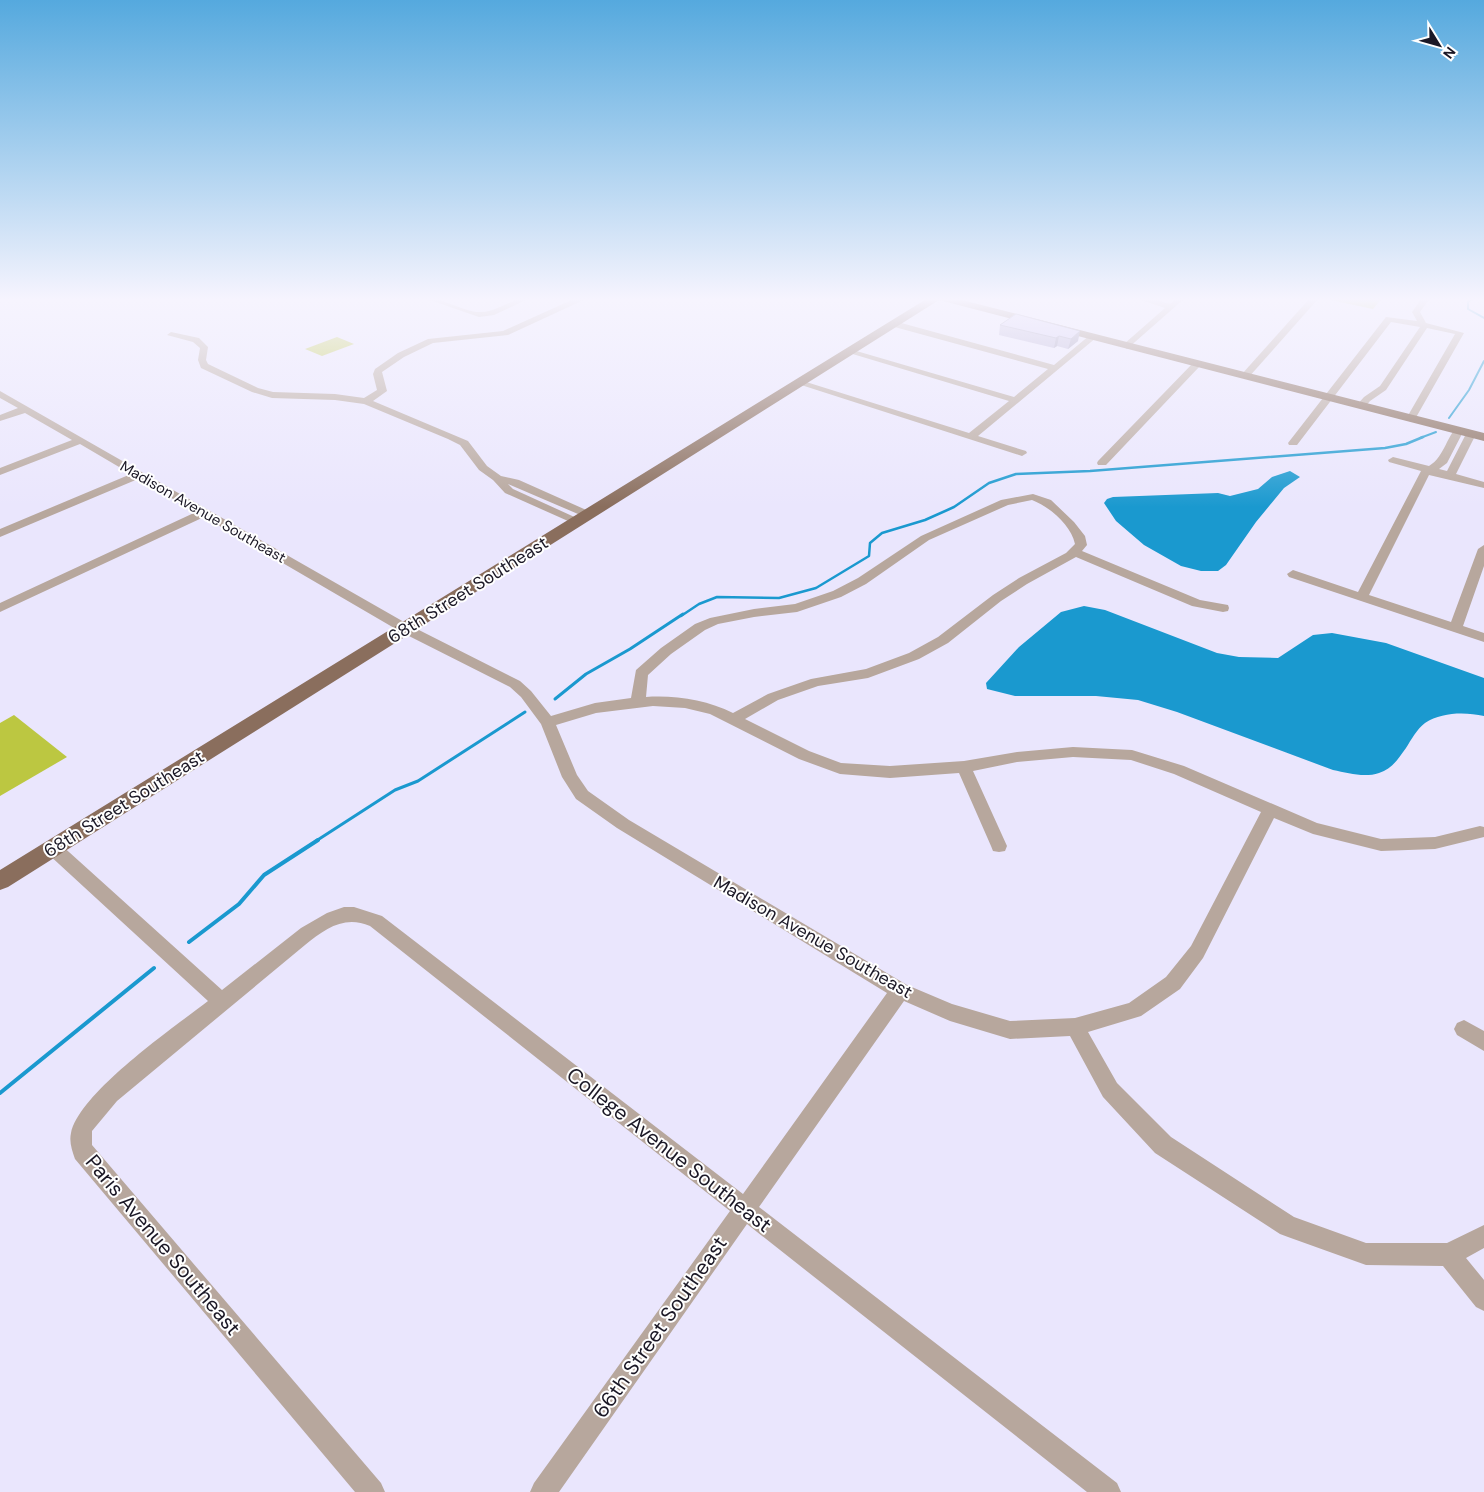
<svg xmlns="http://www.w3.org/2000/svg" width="1484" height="1492" font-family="'DM Sans',sans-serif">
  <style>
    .green { fill: #bcc741 }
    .water { fill: #1a99cf }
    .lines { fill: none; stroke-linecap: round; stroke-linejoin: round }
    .stream-far3 { stroke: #1a99cf; stroke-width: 2 }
    .stream-far2 { stroke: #1a99cf; stroke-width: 2.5 }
    .stream-far1 { stroke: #1a99cf; stroke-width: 3 }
    .stream { stroke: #1a99cf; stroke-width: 4 }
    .minor { fill: #b7a79d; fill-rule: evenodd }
    .major { fill: #8a6e5d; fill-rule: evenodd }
    .wall { fill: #afa7ce }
    .shaded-wall { fill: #8e88a8 }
    .building { fill: #cbc2f0; stroke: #8e88a8 }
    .labels { text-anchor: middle; stroke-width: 4; stroke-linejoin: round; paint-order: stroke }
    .far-street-label { font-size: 15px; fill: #1b1826; stroke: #fff }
    .street-label { font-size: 18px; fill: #1b1826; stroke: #fff }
    .near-street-label { font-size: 21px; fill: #1b1826; stroke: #fff }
  </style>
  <rect width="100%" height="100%" fill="#eae6fd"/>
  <g class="green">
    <path d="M1321,298H1382L1373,309Z"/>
    <path d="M337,337L354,344L322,356L305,349Z"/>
    <path d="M14,715L67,757L0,796V723Z"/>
  </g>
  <g class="water">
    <path d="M1290,471L1300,477L1284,488L1256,522L1226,565L1218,571H1201L1181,566L1144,545L1116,521L1104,503L1107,499L1113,497L1218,493L1230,496L1258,489L1272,477Z"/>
    <path d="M1084,606L1105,610L1217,653L1239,657L1278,658L1313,635L1332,633L1386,643L1484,678V716C1465,712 1442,712 1425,723C1417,729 1411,740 1406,748C1398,759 1392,769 1379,773C1364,778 1348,773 1333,770L1177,712L1138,700L1096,696H1015L987,689L986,683L1019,647L1061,612Z"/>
  </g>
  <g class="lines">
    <g class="stream-far3">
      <path d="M1474,298L1468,302V309L1484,318"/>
      <path d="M1449,418L1469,390L1484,361"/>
      <path d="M1420,438L1436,432"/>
    </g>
    <path class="stream-far2" d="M681,616L699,604L717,597L779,598L816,588L869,556L870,543L882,533L925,520L954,507L989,483L1016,474L1090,471L1385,448L1406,444L1423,437"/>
    <g class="stream-far1">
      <path d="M555,699L586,674L630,649L683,614"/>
      <path d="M316,841L395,790L418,781L525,712"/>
    </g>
    <g class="stream">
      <path d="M189,942L239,904L264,875L318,840"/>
      <path d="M0,1093L154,968"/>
    </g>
    <g class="minor">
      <path d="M424,298C445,298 465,313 481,312C498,312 510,298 530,298L494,315L479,317Z"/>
      <path d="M576,298H588L508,335L433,343L404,357L382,372L387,391L373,401L468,441L487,466L501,476L519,480L593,513L595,515L593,517H585L508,484L513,489L581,520L583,522L577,525L505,493L493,480L479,470L460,445L448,439L364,404L335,400L272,398L252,392L201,368L198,360L200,348L193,342L167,335L171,332L199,338L208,347L206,360L208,364L258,388L273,392L335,394L364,398L377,390L373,374L375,369L398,353L428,339L503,331Z"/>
      <path d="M1135,298H1150L1170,304L1176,298H1185L1127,349L1123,346L1124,344L1165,308Z"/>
      <path d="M1310,298L1318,299L1248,378H1242V374Z"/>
      <path d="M1422,298H1430L1420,312L1426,323L1464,333L1414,421L1411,422L1406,419L1455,334L1427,328L1386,390L1370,401L1364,408H1358L1356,406L1364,397L1380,386L1420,327L1391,322L1297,445H1289L1288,443L1386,317L1417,321L1412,312Z"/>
      <path d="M894,321L1054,365L1090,335L1097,337L978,436L1026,451L1027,453L1022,456L795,383L797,381H803L969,433L1009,401L846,352L850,349L853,350L1014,397L1048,369L891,326V322Z"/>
      <path d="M1197,361L1202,364L1200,366L1106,465H1098L1097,463L1098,461L1194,362Z"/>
      <path d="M0,391L411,626L520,681L531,691L551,716L595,703L631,698L636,670L661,648L695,624L710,618L754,609L795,604L833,591L858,578L921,536L1001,500L1033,494L1051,500L1074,522L1085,536L1087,545L1082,551L1200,600L1228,605L1229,608L1228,611L1223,612L1192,606L1076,557L1027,584L1001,601L948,643L919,659L868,678L818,686L778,700L745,719L809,751L841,763L890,766L964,761L1017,752L1073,747L1132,750L1184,766L1317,823L1381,839L1435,837L1480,826L1484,827V837L1435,849L1381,851L1313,834L1274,818L1203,958L1180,989L1141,1016L1088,1032L1117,1083L1171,1137L1294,1217L1366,1243H1447L1484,1225V1248L1466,1258L1484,1280V1311L1476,1307L1443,1266L1366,1265L1288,1237L1280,1234L1155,1153L1103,1097L1070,1036L1010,1039L950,1021L904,1001L759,1207L1117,1483L1121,1492H1087L747,1224L559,1492H530L534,1483L730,1211L370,926C344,915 325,929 305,945L117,1101L92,1131V1145L381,1483L385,1492H355L75,1159C72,1150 69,1142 71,1133C80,1092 173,1028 208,1001L47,853L45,848L47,843L53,842L59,843L222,990L301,928L327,913L344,907H354L382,916L743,1194L887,993L617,828L576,799L562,777L541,724L521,697L510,687L401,632L204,517L0,612V603L196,512L138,479L0,537V529L131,474L80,444L0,475V468L72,440L25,413L0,421V415L18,408L0,398ZM1032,500C1050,507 1071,525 1075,544L1066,553L1019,578L993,595L938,637L909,653L866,669L811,679L768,694L733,713C707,700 675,695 646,697L648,675L671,654L705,630L718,624L754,617L797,612L841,597L866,584L929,540L1008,505ZM653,706L685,708L710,714L799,759L840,774L890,778L959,773L991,846L993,851L999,852L1005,851L1007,846L973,771L1017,762L1073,757L1131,760L1174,774L1261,812L1191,946L1166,977L1129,1003L1075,1018L1010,1021L952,1004L907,985L629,820L588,791L577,775L556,725L596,713Z"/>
      <path d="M1459,427L1464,430L1447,463L1439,469L1447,471L1467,432H1475L1476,434L1456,474L1484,482V488L1429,475L1369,595L1451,622L1478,549L1484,545V566L1463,626L1484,633V642L1289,577L1287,574L1293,570L1358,592L1421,471L1389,462L1388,460L1393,457L1429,466C1445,457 1448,431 1459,427Z"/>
      <path d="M1464,1020L1484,1031V1051L1457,1035L1454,1029L1457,1023Z"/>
    </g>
    <path class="major" d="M928,298H954L1484,433V441L939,300L8,887L0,890V870Z"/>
  </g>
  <path class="wall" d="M1016,314L1078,341L1068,349L1057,346L1054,348L999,335L1000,325Z"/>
  <g class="shaded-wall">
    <path d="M1080,331L1078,341L1068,349L1071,339Z"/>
    <path d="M1059,336L1057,346L1054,348L1056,338Z"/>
  </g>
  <path class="building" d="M1016,314L1080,331L1071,339L1059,336L1056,338L1000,325Z"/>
  <linearGradient id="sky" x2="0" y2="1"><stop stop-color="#55a9de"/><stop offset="0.59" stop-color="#f6f4fe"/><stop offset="1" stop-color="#f6f4fe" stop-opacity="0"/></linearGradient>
  <rect width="1484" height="507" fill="url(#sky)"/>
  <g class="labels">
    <g class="far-street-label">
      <text transform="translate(203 512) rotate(30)" y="5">Madison Avenue Southeast</text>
    </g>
    <g class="street-label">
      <text transform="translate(468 590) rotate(-32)" y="6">68th Street Southeast</text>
      <text transform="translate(124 804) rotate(-32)" y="6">68th Street Southeast</text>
      <text transform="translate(813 937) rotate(30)" y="6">Madison Avenue Southeast</text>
    </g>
    <g class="near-street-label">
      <text transform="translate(669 1150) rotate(38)" y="7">College Avenue Southeast</text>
      <text transform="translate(163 1245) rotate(50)" y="7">Paris Avenue Southeast</text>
      <text transform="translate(660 1327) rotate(-55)" y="7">66th Street Southeast</text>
    </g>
  </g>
  <g transform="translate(1439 45) rotate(127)" stroke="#ffffff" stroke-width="4" paint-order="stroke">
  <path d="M0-4L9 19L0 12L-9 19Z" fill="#1b1826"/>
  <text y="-8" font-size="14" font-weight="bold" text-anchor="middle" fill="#1b1826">N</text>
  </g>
</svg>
